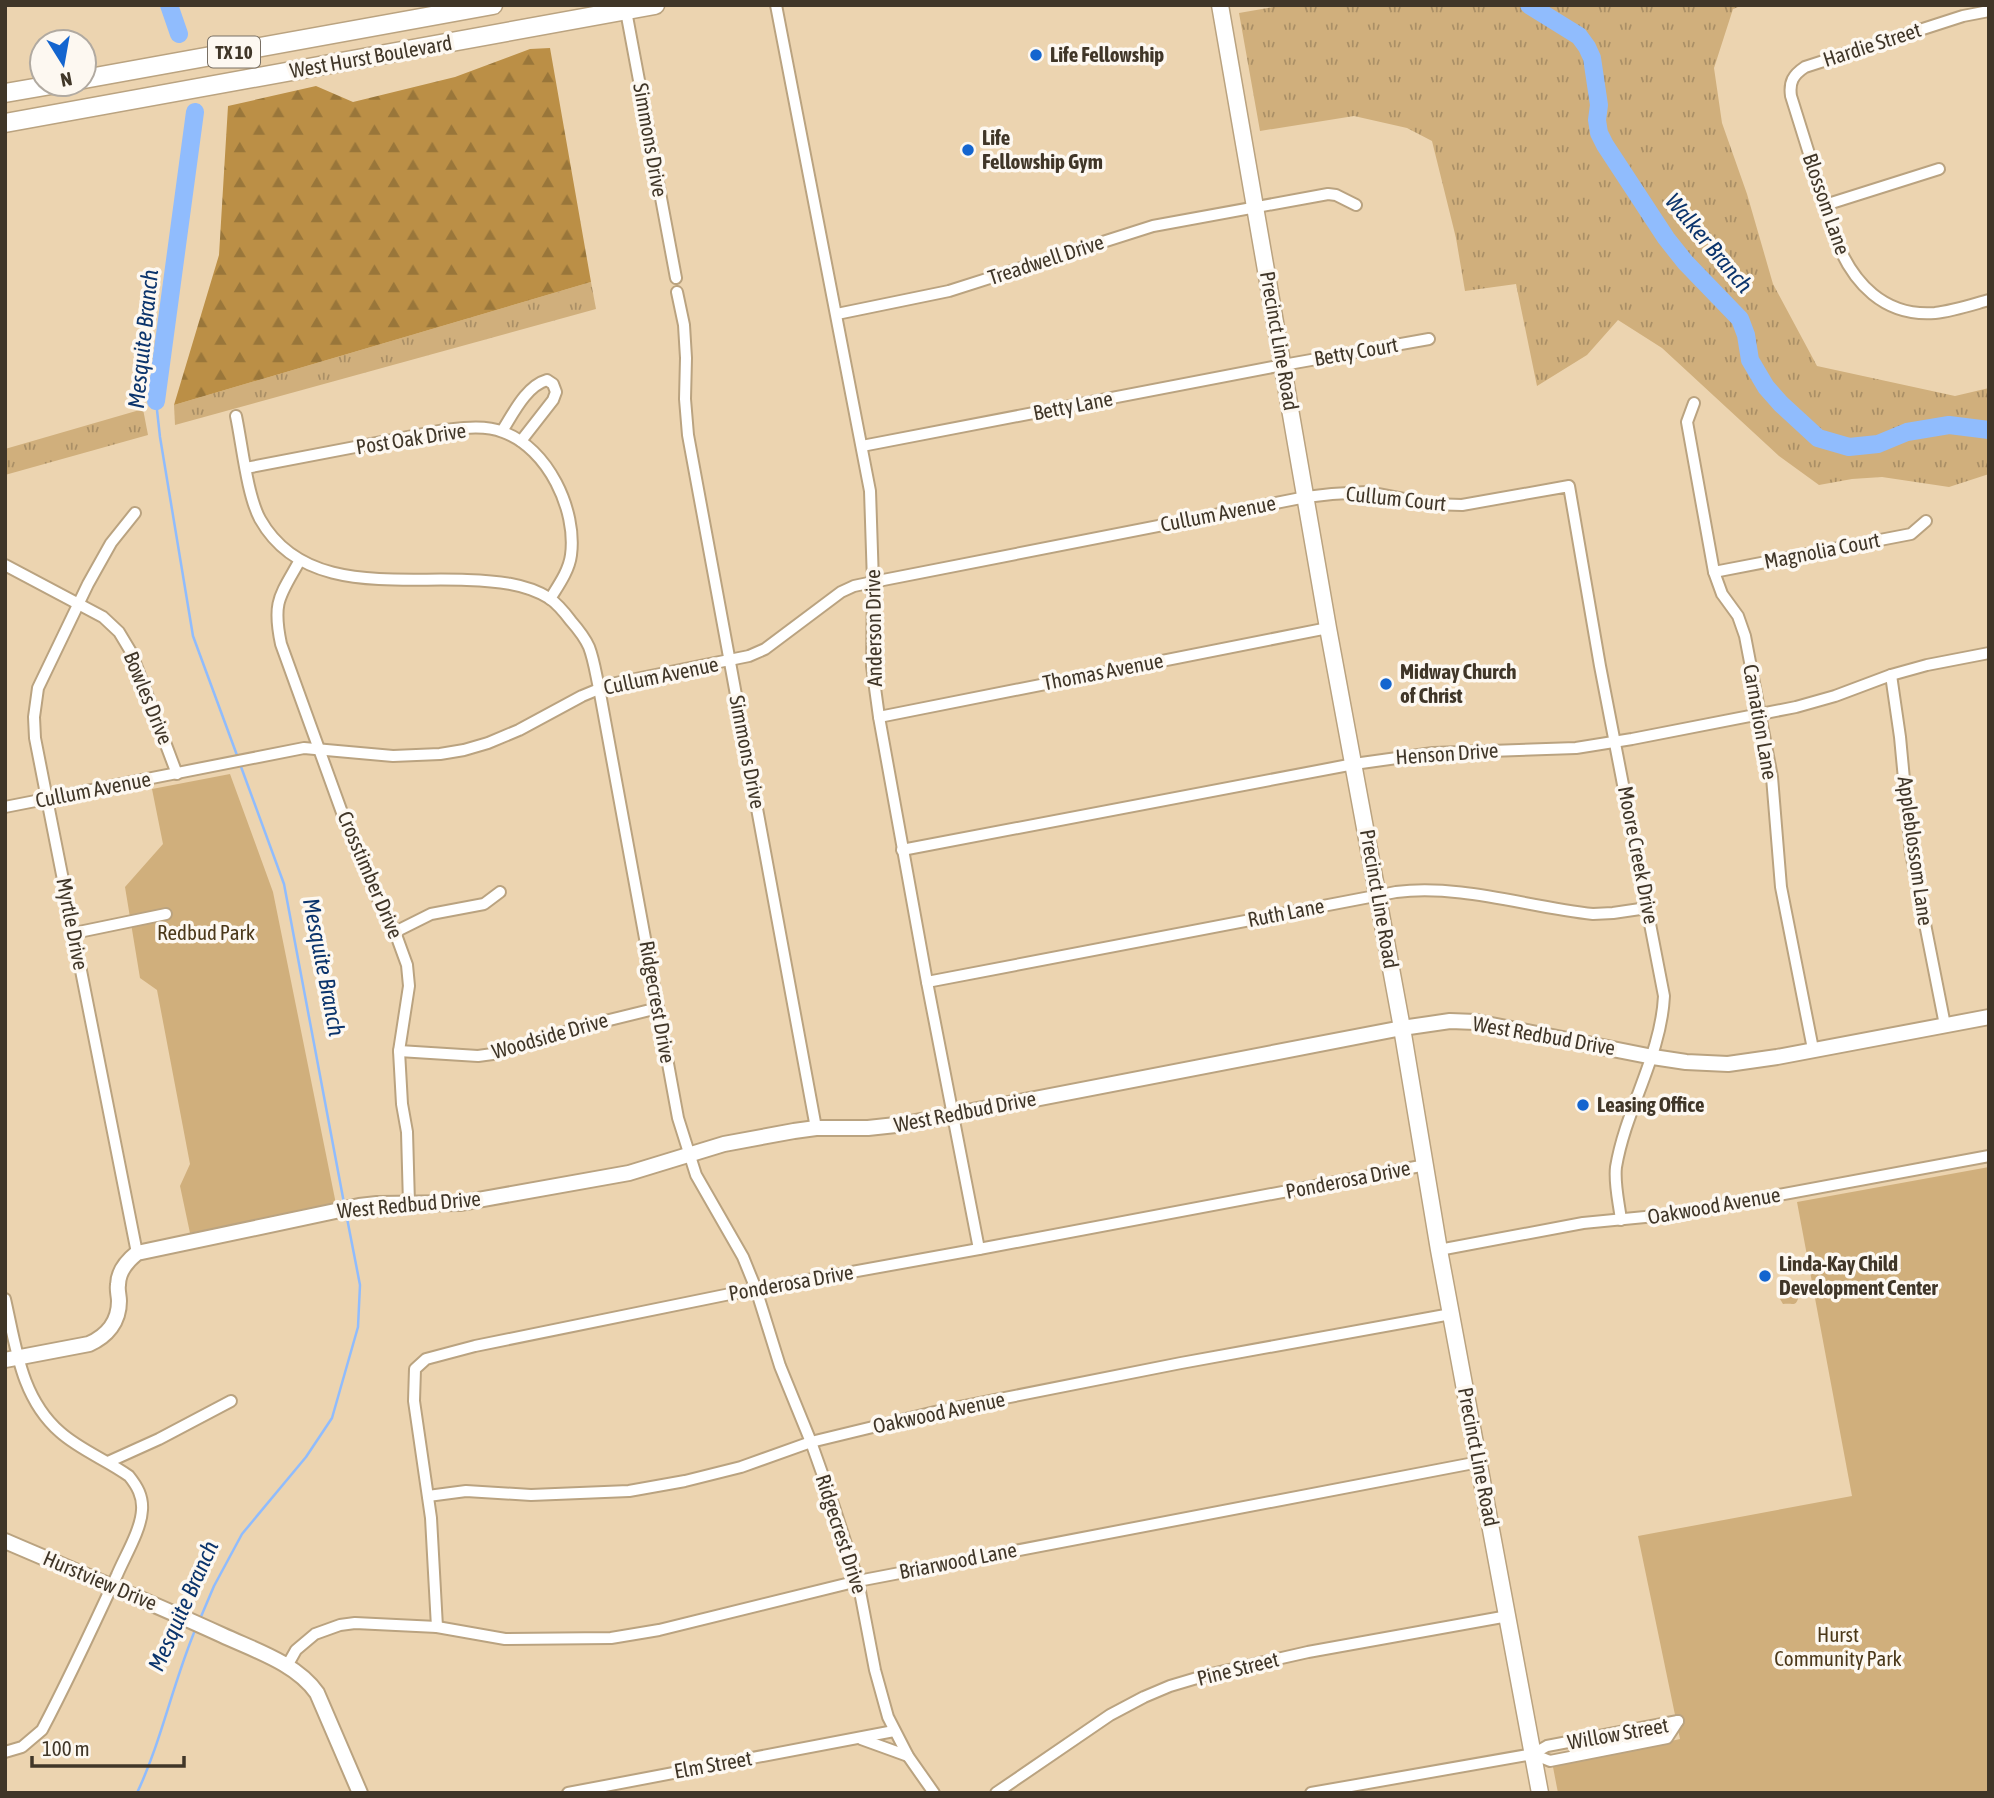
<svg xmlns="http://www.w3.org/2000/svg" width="1994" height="1798" font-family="'Asap Condensed',sans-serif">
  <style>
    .grass { fill: url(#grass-tufts) }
    .forest { fill: url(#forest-firs) }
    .park { fill: #d0af7c }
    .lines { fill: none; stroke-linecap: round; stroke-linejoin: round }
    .stream { stroke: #90bcfd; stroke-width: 2.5 }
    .river { stroke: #90bcfd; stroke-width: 18 }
    .minor-casing { stroke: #baa380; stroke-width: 14 }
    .tertiary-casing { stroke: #baa380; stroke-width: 18 }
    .secondary-casing { stroke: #baa380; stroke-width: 19 }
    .primary-casing { stroke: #baa380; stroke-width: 21 }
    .minor { stroke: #fff; stroke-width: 10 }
    .tertiary { stroke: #fff; stroke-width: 14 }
    .secondary { stroke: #fff; stroke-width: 16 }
    .primary { stroke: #fff; stroke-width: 18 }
    .poi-dot { fill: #1465cf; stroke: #fdf8f1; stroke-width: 2.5 }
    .labels { text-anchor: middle; stroke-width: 7; stroke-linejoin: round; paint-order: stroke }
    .shield { fill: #fdf8f1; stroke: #797064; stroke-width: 2 }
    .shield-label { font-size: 19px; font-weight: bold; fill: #403628 }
    .street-label { font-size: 21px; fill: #403628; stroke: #fdf8f1 }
    .poi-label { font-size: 21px; font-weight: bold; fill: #403628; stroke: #fdf8f1; text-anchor: start }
    .park-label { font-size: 21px; fill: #4b3819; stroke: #fdf8f1 }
    .water-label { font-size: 23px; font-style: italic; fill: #0b346c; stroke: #fdf8f1 }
  </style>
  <defs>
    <pattern id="grass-tufts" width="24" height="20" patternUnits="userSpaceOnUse" patternTransform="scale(1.75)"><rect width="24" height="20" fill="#d0af7c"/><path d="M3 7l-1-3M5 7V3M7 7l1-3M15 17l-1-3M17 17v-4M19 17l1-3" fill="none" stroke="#aa8f66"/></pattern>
    <pattern id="forest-firs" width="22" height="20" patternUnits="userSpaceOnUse" patternTransform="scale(1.75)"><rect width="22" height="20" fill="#bb8f46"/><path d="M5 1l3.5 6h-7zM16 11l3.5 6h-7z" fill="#99763a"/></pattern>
  </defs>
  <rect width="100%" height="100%" fill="#ecd4b0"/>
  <g class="grass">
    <path d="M1284,5H1743L1733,9L1714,68L1722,123L1747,194L1773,284L1817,366L1955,396L1989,388V474L1949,487L1882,477L1852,479L1819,485L1779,456L1662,348L1618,320L1587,355L1537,386L1516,284L1465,291L1456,238L1432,141L1407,128L1354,116L1260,131L1239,13Z"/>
    <path d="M591,282L596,309L175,425L174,405Z"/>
    <path d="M143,409L148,435L5,475V449Z"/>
  </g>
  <path class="forest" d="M550,48L591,282L174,405L219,255L228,106L316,86L353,102L455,77L530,49Z"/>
  <g class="park">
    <path d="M230,774L273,892L336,1204L190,1233L180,1186L190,1164L157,990L140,978L125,887L163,844L152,789Z"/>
    <path d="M1989,1167V1793H1558L1553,1767L1680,1739L1638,1536L1852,1496L1797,1202Z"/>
    <path d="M1790,1287L1801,1292C1794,1308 1798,1303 1783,1304L1780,1299L1783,1292Z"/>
  </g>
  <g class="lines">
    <g class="stream">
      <path d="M156,401L160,437L193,636L238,758"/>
      <path d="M240,764L284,884L344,1203"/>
      <path d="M200,1619L214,1586L242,1534L306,1457L332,1418L358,1327L360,1285L346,1213"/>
      <path d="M137,1793C162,1740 173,1682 196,1628"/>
    </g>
    <g class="river">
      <path d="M169,5L179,34"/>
      <path d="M1529,5L1579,36L1587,47L1592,58L1599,105L1597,120L1599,133L1605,145L1666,238L1685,262L1740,319L1746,335L1750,360L1766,387L1781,404L1818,438L1849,447L1878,444L1907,432L1949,425L1989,430"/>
      <path d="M156,401L195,112"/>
    </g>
    <defs>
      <g id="minor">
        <path d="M776,5L870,491L873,582L872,666L879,717L927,982L979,1249"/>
        <path d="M621,7L626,11L676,278"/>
        <path d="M1989,11L1963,16L1805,67C1793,75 1789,82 1791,96L1836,240C1853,283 1884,317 1935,313C1953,311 1971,305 1989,300"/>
        <path d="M1825,205L1939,169"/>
        <path d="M677,292L684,325L686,358L685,399L688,435L816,1128"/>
        <path d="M837,314L949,291L1153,226L1328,194L1336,195L1356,205"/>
        <path d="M1694,403L1687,422L1714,572L1722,594L1738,616L1745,636L1772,777L1781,887L1813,1049"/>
        <path d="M236,416C242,444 247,495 260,519C302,594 395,577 467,580C495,581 525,583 549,598C558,604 565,613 571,621C578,629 585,638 589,647C594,660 596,675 599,688L678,1118L696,1175L743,1257L756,1289L780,1366L811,1442L833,1504L858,1581L875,1670L888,1717L908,1756L934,1793"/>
        <path d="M502,431C513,414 526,386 547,380L553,384L556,392L553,400L521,441"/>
        <path d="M862,446L1283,365L1429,339"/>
        <path d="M246,468L444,430C463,428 485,425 503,432C548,448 577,510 571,555C569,571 558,586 550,599"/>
        <path d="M135,513L111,543L88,584L38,688L34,717L35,738L47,799L137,1253"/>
        <path d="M300,560C280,596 272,601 281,644L353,843L378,899L395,932L407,965L409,986L399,1051L402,1104L407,1132L409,1204"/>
        <path d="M5,565L103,617L119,632L131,652L177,774"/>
        <path d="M1714,572L1911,534L1926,521"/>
        <path d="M1891,675L1900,737L1911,853L1945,1025"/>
        <path d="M879,717L1328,628"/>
        <path d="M5,807L304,748L393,756L440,754L464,750L488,743L519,730L582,696L611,684L749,656L765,649L841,592L854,586L873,582L1306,497L1332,494L1367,492L1430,504L1462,505L1569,486L1600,666L1664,996C1661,1056 1626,1108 1616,1167C1614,1184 1619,1203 1621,1220"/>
        <path d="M902,850L1354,764L1433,753L1576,748L1632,739L1796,707L1835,696L1891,675L1927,665L1989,653"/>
        <path d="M395,932L431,914L484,904L500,892"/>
        <path d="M74,933L166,914"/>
        <path d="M927,982L1396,892C1462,884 1527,907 1593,914L1613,913L1647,908"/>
        <path d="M399,1051L478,1056L500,1053L577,1028L658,1008"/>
        <path d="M1439,1250L1583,1223L1676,1214L1989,1156"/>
        <path d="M5,1299C16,1347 21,1398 60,1432C80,1450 107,1460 129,1476C137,1486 143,1496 142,1510C141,1530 125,1556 117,1575C93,1627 69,1679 42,1730L22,1747L5,1752"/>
        <path d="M108,1462L159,1439L231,1401"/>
        <path d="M428,1496L466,1491L531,1495L629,1491L685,1481L741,1467L811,1442L939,1411L1181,1363L1451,1314"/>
        <path d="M437,1627L431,1518L414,1401L415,1369L426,1359L475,1346L730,1294L979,1249L1426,1165"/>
        <path d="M287,1666L296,1650L315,1634L340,1625L355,1623L437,1627L505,1639L611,1638L659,1630L858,1581L1479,1462"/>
        <path d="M861,1739L908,1756"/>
        <path d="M1533,1754L1550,1761L1667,1738L1678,1721"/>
        <path d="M568,1793L894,1731"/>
        <path d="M996,1793L1110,1715L1144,1697L1170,1686L1207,1675L1308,1652L1508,1616"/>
        <path d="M1311,1793L1533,1754L1547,1746L1678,1721"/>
      </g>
      <g id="tertiary">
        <path d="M5,1360L89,1344C107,1336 119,1322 119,1301C119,1296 117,1290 118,1285C118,1271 127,1261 137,1253L359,1206L377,1204L461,1203L629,1173L724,1144L794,1131L816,1128H868L905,1124L1402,1028L1450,1021L1476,1022L1653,1057L1686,1062L1728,1064L1777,1057L1989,1017"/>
        <path d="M5,1541C77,1572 150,1602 222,1635C254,1650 296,1663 317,1693L360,1793"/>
      </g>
      <path id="secondary" d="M1220,5L1328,628L1402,1028L1439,1250L1540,1793"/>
      <g id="primary">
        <path d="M84,79L493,5"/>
        <path d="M5,93L57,84"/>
        <path d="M5,123L655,5"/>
      </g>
    </defs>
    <use href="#minor" class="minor-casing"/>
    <use href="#tertiary" class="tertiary-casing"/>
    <use href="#secondary" class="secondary-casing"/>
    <use href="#primary" class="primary-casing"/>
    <use href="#minor" class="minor"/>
    <use href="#tertiary" class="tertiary"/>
    <use href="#secondary" class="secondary"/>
    <use href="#primary" class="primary"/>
  </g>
  <g class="poi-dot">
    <circle cx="1036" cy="55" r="7"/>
    <circle cx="968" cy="150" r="7"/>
    <circle cx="1386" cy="684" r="7"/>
    <circle cx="1583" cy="1105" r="7"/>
    <circle cx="1765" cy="1276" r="7"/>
  </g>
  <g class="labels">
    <rect class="shield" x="208" y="36.5" width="52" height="31" rx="5"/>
    <g class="shield-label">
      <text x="234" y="59">TX 10</text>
    </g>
    <g class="street-label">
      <text transform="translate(1872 45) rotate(-18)" y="7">Hardie Street</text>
      <text transform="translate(371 57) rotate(-10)" y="7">West Hurst Boulevard</text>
      <text transform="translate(650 140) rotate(80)" y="7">Simmons Drive</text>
      <text transform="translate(1826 204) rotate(71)" y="7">Blossom Lane</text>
      <text transform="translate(1046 260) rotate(-18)" y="7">Treadwell Drive</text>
      <text transform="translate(1279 341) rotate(80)" y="7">Precinct Line Road</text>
      <text transform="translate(1356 352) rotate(-10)" y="7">Betty Court</text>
      <text transform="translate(1073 406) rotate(-11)" y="7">Betty Lane</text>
      <text transform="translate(411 439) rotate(-9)" y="7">Post Oak Drive</text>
      <text transform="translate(1396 499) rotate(6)" y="7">Cullum Court</text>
      <text transform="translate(1218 514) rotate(-11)" y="7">Cullum Avenue</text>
      <text transform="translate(1822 551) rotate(-11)" y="7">Magnolia Court</text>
      <text transform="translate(874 628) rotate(-91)" y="7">Anderson Drive</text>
      <text transform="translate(1103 672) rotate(-11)" y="7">Thomas Avenue</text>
      <text transform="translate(661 676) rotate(-12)" y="7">Cullum Avenue</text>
      <text transform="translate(148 698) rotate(68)" y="7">Bowles Drive</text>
      <text transform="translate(1760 722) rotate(80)" y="7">Carnation Lane</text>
      <text transform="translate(747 752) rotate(79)" y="7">Simmons Drive</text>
      <text transform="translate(1447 754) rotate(-4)" y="7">Henson Drive</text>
      <text transform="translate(93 790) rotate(-11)" y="7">Cullum Avenue</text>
      <text transform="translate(1915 851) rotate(82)" y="7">Appleblossom Lane</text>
      <text transform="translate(1638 855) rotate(79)" y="7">Moore Creek Drive</text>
      <text transform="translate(370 875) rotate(67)" y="7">Crosstimber Drive</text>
      <text transform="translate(1379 899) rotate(80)" y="7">Precinct Line Road</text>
      <text transform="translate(1286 913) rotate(-11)" y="7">Ruth Lane</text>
      <text transform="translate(72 924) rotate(79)" y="7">Myrtle Drive</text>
      <text transform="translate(657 1002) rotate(80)" y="7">Ridgecrest Drive</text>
      <text transform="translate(550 1036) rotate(-16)" y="7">Woodside Drive</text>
      <text transform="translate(1544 1036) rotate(10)" y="7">West Redbud Drive</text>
      <text transform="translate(965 1112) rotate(-11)" y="7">West Redbud Drive</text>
      <text transform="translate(1348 1180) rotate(-11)" y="7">Ponderosa Drive</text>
      <text transform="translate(409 1205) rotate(-5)" y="7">West Redbud Drive</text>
      <text transform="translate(1714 1206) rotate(-10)" y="7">Oakwood Avenue</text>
      <text transform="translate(791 1283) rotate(-10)" y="7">Ponderosa Drive</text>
      <text transform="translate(939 1413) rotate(-12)" y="7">Oakwood Avenue</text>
      <text transform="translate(1478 1457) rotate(79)" y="7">Precinct Line Road</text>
      <text transform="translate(841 1534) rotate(72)" y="7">Ridgecrest Drive</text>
      <text transform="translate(958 1561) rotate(-11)" y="7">Briarwood Lane</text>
      <text transform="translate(100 1581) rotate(23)" y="7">Hurstview Drive</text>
      <text transform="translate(1238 1669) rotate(-14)" y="7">Pine Street</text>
      <text transform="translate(1618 1734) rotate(-10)" y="7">Willow Street</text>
      <text transform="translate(713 1765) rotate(-10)" y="7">Elm Street</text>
    </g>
    <g class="poi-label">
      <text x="1050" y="62">Life Fellowship</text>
      <text x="982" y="145">Life<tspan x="982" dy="24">Fellowship Gym</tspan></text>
      <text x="1400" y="679">Midway Church<tspan x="1400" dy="24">of Christ</tspan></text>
      <text x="1597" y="1112">Leasing Office</text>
      <text x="1779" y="1271">Linda-Kay Child<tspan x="1779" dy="24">Development Center</tspan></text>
    </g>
    <g class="park-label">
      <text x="206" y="940">Redbud Park</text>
      <text x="1838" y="1642">Hurst<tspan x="1838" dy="24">Community Park</tspan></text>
    </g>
    <g class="water-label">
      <text transform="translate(1709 243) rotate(50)" y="8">Walker Branch</text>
      <text transform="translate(143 339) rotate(-84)" y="8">Mesquite Branch</text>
      <text transform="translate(324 967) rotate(79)" y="8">Mesquite Branch</text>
      <text transform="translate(183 1606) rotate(-66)" y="8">Mesquite Branch</text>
    </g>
  </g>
  <rect width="1994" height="1798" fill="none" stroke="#403628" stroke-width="14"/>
  <g transform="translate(63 63) rotate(169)"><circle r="33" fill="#fdf8f1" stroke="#b1aaa1" stroke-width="2"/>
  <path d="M0-5L12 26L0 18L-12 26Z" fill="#1465cf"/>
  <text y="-10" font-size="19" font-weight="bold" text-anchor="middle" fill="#403628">N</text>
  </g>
  <path d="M32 1756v10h152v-10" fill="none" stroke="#403628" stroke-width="3.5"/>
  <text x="42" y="1756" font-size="21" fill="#403628" stroke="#fdf8f1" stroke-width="5" paint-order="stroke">100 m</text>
</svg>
